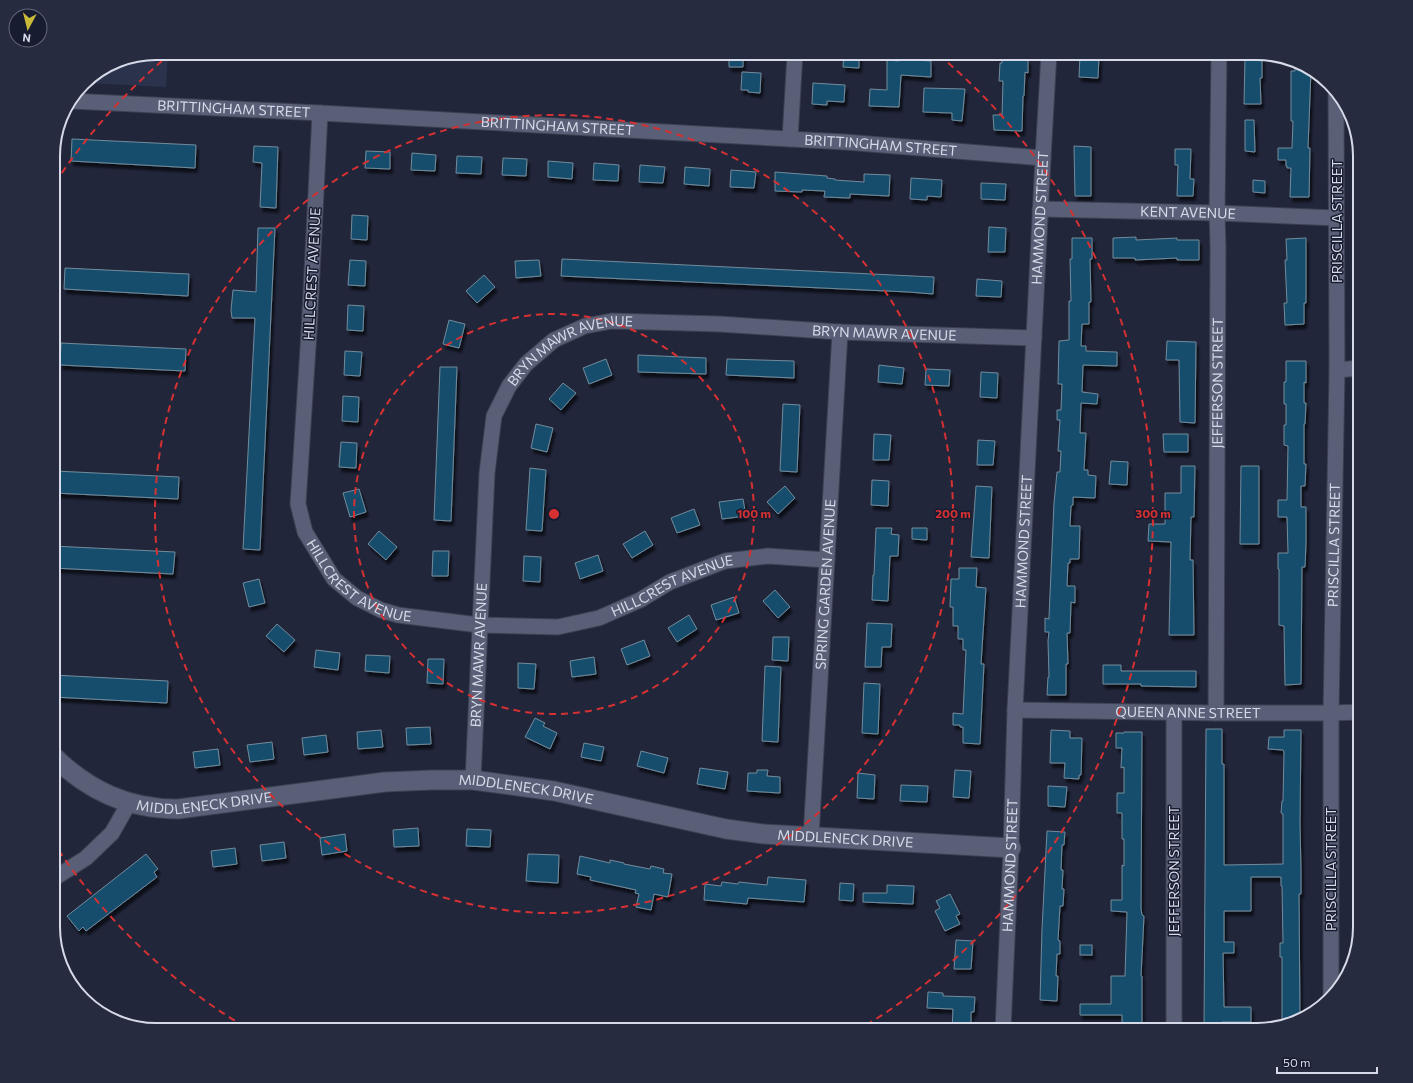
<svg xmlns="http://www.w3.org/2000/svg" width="1413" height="1083" font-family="Commissioner,sans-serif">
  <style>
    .built { fill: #2b324c }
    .building { fill: #194e6c; stroke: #718b9c; filter: url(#shadow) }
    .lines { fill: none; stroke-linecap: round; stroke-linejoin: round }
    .minor-casing { stroke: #3c4051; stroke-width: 17 }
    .tertiary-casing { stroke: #3c4051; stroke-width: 21 }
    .minor { stroke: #595f77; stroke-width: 15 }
    .tertiary { stroke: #595f77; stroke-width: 19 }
    .ring { fill: none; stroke: #d63132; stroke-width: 2; stroke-dasharray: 7 5 }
    .labels { text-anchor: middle; stroke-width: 3; stroke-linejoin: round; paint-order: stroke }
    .street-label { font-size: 14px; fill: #d6dae8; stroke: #181c30 }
    .rim { fill: none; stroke: #d6dae8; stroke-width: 2 }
    .centre { fill: #d63132; stroke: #181c30; stroke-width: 2 }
    .ring-label { font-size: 12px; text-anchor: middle; font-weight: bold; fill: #d63132; stroke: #181c30; stroke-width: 3; stroke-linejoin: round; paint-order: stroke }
  </style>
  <defs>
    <filter id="shadow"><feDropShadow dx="2.5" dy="4.5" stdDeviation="1" flood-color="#0009"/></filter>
  </defs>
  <rect width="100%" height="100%" fill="#21263b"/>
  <path class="built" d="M156,53H168L166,87L85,83L88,79L117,61Z"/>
  <g class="building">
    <path d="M844,53H859V68L843,67Z"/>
    <path d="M729,54L743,55V67H729Z"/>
    <path d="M900,55L914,56V60L931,61V77L901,75L899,107L869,106L870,89L887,90V60L899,61Z"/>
    <path d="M1080,56L1099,57L1098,78L1079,77Z"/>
    <path d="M1002,57L1023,58V60H1028V73L1025,72L1024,96H1023L1022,131L994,130L993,115H1002L1003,81H999L1000,63H1002Z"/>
    <path d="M1245,57H1262V78H1260L1261,104H1244Z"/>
    <path d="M1295,61L1311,70L1308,148H1310L1309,197H1290L1291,168H1287V166H1286V160H1278V148H1292L1293,121H1291V71H1295Z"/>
    <path d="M742,72L761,73L760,93L748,92V90H741Z"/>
    <path d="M813,83L845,85L844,102L827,101V105L812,104Z"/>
    <path d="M924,88L965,89L962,121L952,120V113L923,112Z"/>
    <path d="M1245,120H1254L1255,152L1245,151Z"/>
    <path d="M72,139L196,145L195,168L71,161Z"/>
    <path d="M254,146L278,147L276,208L260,207L262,163L253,162Z"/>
    <path d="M1074,146L1091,147V196H1075Z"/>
    <path d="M1175,149H1191L1190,179H1194L1193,196H1177L1178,165H1175Z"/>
    <path d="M366,151L390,152V169L365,168Z"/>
    <path d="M412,153L436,155L435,171L411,170Z"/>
    <path d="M457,156L482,157L481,174L456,173Z"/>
    <path d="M503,158L527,159L526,176L502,175Z"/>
    <path d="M548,161L573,163L572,179L548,177Z"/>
    <path d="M594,163L619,165L618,181L593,180Z"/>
    <path d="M640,165L665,167L663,183L639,182Z"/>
    <path d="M685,167L710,169L709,186L684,184Z"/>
    <path d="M731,170L756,172L754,188L730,187Z"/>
    <path d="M775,172L827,176V178L835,179V180L864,182V174L890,175L889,196L850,194V198L824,197L825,191L802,190V192L775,191Z"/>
    <path d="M911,178L942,180L941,197L927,196V200L910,199Z"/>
    <path d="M1253,180L1265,181V193L1253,192Z"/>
    <path d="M981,183L1006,184L1005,200L981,199Z"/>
    <path d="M352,215L368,216L367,240L351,239Z"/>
    <path d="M989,227L1006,228L1005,252H988Z"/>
    <path d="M258,228H275L260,550L243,549L255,318H232L231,310L233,290L256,292Z"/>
    <path d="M1136,237V240L1177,238V240H1199V260H1177V258L1135,260V258H1113V238Z"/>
    <path d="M1072,238H1092V259H1090L1091,302H1089V324H1082L1081,346H1086V351L1117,352V366L1083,365L1082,392L1098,394L1097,404L1081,403L1080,433H1086L1084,470H1088V475L1096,476L1095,498L1073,497V505L1071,506L1070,526H1080L1079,559H1070V563H1068L1067,586H1075V603L1071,602L1070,633H1067L1068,664H1066V695H1047L1048,677H1049L1048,641L1049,632H1045V618L1049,619V617L1054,503L1057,472H1060L1061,451H1058L1060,420H1057V410H1061L1062,384H1058L1059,341L1069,340V301H1071L1070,259H1072Z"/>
    <path d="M1306,238V303H1304V324L1285,325L1284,303H1287L1285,260H1287L1286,239Z"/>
    <path d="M562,259L934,277L933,294L909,292L561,276Z"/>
    <path d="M350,260L366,261L365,286L348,285Z"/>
    <path d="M539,260L541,276L516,278L515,261Z"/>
    <path d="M65,268L189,274L188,296L64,289Z"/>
    <path d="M484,275L495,287L477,303L466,291Z"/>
    <path d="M977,279L1002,281L1001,297L976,296Z"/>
    <path d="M348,305L364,306L363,331L347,330Z"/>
    <path d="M449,320L465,324L459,348L443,344Z"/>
    <path d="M1167,341L1196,342L1195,423L1180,422L1179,360H1166Z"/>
    <path d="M61,343L186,349L185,371L60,365Z"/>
    <path d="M345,351L362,352L360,376L344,375Z"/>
    <path d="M638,355L706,358V374L638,372Z"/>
    <path d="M606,359L612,375L589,384L583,368Z"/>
    <path d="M727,359L794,361V378L726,375Z"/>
    <path d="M1286,361H1306V383L1304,382V403H1306L1305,424H1304V464H1306L1305,486H1301V507H1306V544L1305,567H1302L1301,684L1285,685L1284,626L1279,625V569H1278V553H1288L1287,517H1278V500H1287L1288,446L1284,445V425H1286V404H1284V382H1286Z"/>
    <path d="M879,365L904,368L902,384L878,382Z"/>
    <path d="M440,367H457L451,521L434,520Z"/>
    <path d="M926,369L950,370L949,386L925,385Z"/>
    <path d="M981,372L998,373L997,398L980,397Z"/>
    <path d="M563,383L576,393L561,410L549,399Z"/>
    <path d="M343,396L359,397L358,422L342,421Z"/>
    <path d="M783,404L800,405L797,472L780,471Z"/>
    <path d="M536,424L553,428L547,452L531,448Z"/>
    <path d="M874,434L891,435L889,460H873Z"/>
    <path d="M1163,434H1188V452H1164Z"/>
    <path d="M978,440L995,441L993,465H977Z"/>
    <path d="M341,442L357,443L356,468L339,467Z"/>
    <path d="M1111,461L1128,462L1127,485L1109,484Z"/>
    <path d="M1181,466H1195L1194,517H1191L1190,560H1193L1194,635H1169L1171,542L1148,541L1149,524H1165V493H1181Z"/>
    <path d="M1241,466H1259V544H1240Z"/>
    <path d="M530,468L546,470L542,531L526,530Z"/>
    <path d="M55,471L179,477L178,499L54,493Z"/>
    <path d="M872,480L889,481L888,506L871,505Z"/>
    <path d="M785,486L795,498L778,514L767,502Z"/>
    <path d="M976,486L992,487L989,558L971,557Z"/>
    <path d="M359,489L366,512L350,517L343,493Z"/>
    <path d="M743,499L746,516L722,519L719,502Z"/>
    <path d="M694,509L700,525L677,533L671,518Z"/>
    <path d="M876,528H892L891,534L899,535L898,556H890L888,601L872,600L873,575H874Z"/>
    <path d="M912,528H927V540L912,539Z"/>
    <path d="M379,531L397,547L386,560L368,544Z"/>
    <path d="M645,531L653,545L632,558L623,544Z"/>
    <path d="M53,546L175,552L173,574L53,568Z"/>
    <path d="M433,551H449L448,576H432Z"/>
    <path d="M598,555L603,571L580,579L575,563Z"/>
    <path d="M524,556L541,557L540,582L523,581Z"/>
    <path d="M959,568H977L976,587L986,588L981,664H984L980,744L963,743V727H960V725H953V713L963,714L966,650H963V639H958V626H953V607H950L951,579H959Z"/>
    <path d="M259,579L265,603L249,607L243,583Z"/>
    <path d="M775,590L790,607L778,618L763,601Z"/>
    <path d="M734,597L739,613L716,620L711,605Z"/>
    <path d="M689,615L697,629L677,642L668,628Z"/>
    <path d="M867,623L892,624L891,647H882L881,667H865Z"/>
    <path d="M277,624L295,640L284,652L266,636Z"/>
    <path d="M773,637H789L788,661L772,660Z"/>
    <path d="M644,640L650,656L627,665L621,649Z"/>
    <path d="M316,650L340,653L338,670L314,667Z"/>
    <path d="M366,655L390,656L389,673L365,671Z"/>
    <path d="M594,657L596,674L572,677L570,661Z"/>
    <path d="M428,659H444L443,684L427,683Z"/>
    <path d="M518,663L536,664L534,689L518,688Z"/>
    <path d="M1103,665H1121V671H1196V687L1141,686V684H1103Z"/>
    <path d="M765,666L781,667L778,742L762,741Z"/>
    <path d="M53,675L168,681L167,703L53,697Z"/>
    <path d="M864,683L880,684L878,734L862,733Z"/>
    <path d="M535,718L545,723L543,726L557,733L550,749L525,737Z"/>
    <path d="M430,727L431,744L407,745L406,728Z"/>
    <path d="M1206,729H1222V764H1224V865L1283,864V814L1281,813L1282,801H1283L1284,752L1283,750L1268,749L1269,737H1284V730H1301L1300,823L1301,872V894H1299L1300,1020L1282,1024V957H1280V943H1283L1282,886H1281V877H1251V911H1224V942H1234V953H1223L1224,1007H1251V1022H1222V1030H1204Z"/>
    <path d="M381,730L383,747L358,749L357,732Z"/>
    <path d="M1051,730L1070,731V738H1082L1081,775H1079V779L1064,778L1065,763H1050Z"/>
    <path d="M1124,732H1142L1141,909L1142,915L1144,916L1141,976H1142V1030H1122V1015H1080V1004H1111V976H1125L1127,912L1111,911V900H1122V865L1124,866V839H1122V813H1117V793H1124V767L1121,768L1122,748H1116V733H1124Z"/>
    <path d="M326,735L328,752L304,755L302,738Z"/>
    <path d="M272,742L274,759L250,762L247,745Z"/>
    <path d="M584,743L604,747L601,761L581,757Z"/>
    <path d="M218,749L220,765L195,768L193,752Z"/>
    <path d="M641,751L668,758L664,773L637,766Z"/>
    <path d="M700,768L728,772L725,789L697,784Z"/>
    <path d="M757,770H768L767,776L780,777V793L747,791L748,773H757Z"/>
    <path d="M955,770L971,771L969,798L953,797Z"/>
    <path d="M858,773L875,775L874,799L857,798Z"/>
    <path d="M901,785L928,786L927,802L900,801Z"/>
    <path d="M1048,786L1067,787L1065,807L1048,806Z"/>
    <path d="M418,828L419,846L394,847L393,830Z"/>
    <path d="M467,829L491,830L490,847L466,846Z"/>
    <path d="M1047,831L1065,832L1064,845H1062L1061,870H1063L1062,889H1064L1063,906H1060L1058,940L1060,941V954H1057L1056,976H1058L1057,1001L1040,1000L1042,929Z"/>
    <path d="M345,834L347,851L322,855L320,838Z"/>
    <path d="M284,842L286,858L262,861L260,845Z"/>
    <path d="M235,848L237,864L213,867L211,851Z"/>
    <path d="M146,854L158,869L154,872L157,877L86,931L83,927L79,931L67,916Z"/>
    <path d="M528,854L559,855L558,883L526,881Z"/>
    <path d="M580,856L610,863V860L624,863V864L650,869L651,866L664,869L663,873L672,874L668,897L654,894L651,910L636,907L639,894L635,893L636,890L590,880L591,877L577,874Z"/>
    <path d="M768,877L806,880L804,902L748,898L747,904L704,900L705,884L721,886L722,882L738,884L739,882L767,885Z"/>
    <path d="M840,883L854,884L853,901L839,900Z"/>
    <path d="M887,885L914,886L913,904L863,902V893H887Z"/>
    <path d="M950,894L960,914L956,916L960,924L945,931L935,911L940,908L936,901Z"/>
    <path d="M956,940L973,941L971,969H954Z"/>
    <rect x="1080" y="945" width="12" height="10"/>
    <path d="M928,992L943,993V996L975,997L974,1012H971V1025L965,1024V1030H952L953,1009L927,1008Z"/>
  </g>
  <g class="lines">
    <defs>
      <g id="minor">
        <path id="s1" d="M71,101L320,113L845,142L1043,158"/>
        <path id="s2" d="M320,113L309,332L298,504L305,532L334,579L357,598L381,610L398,615L479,625L558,627L599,618L640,600L670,582L725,561L768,556L827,560"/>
        <path d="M790,139L795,53"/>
        <path id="s3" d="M1040,209L1217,213L1336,218"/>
        <path d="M1337,370L1360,368"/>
        <path id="s4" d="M1015,710L1216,713H1331L1360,712"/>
        <path id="s5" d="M1216,713L1218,246L1217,213L1219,53"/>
        <path id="s6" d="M473,780L487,473L494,416L509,386L526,364L554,340L585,326L612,321L719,324L840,332L1034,338"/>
        <path id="s7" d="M811,837L840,332"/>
        <path d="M53,879L86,858L112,833L129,803"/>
        <path id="s8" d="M1331,996V713L1337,370L1336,95"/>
        <path id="s9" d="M1003,1030L1011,848L1015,710L1043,158L1049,53"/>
        <path d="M1174,1030V712"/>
      </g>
      <g id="tertiary">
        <path id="s10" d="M53,756C89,791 128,809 178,809L385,782L432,780H473L554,791L726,829L764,834L1011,848"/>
      </g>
    </defs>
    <use href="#minor" class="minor-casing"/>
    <use href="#tertiary" class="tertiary-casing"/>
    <use href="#minor" class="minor"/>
    <use href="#tertiary" class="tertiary"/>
  </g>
  <g class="ring">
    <circle cx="554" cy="514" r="200"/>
    <circle cx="554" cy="514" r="399"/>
    <path d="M245 1027A599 599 0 0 1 55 845M55 183A599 599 0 0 1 169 55M939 55A599 599 0 0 1 863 1027"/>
  </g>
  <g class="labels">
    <g class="street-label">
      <text dy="5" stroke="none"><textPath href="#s1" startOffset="163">BRITTINGHAM STREET</textPath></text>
      <text dy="5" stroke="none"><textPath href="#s1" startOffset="487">BRITTINGHAM STREET</textPath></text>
      <text dy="5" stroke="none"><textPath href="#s1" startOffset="811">BRITTINGHAM STREET</textPath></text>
      <text dy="5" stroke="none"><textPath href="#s3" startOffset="148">KENT AVENUE</textPath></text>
      <text dy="5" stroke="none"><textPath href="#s9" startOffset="813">HAMMOND STREET</textPath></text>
      <text transform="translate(1337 221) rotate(-90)" y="5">PRISCILLA STREET</text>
      <text transform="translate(312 274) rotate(-87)" y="5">HILLCREST AVENUE</text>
      <text dy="5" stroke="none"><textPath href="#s6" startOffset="797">BRYN MAWR AVENUE</textPath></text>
      <text dy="5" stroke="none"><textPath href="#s6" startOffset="473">BRYN MAWR AVENUE</textPath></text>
      <text dy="5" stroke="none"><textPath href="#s5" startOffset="330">JEFFERSON STREET</textPath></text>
      <text dy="5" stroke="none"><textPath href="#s9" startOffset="489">HAMMOND STREET</textPath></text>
      <text dy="5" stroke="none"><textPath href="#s8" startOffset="451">PRISCILLA STREET</textPath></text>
      <text dy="5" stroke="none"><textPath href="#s2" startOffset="497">HILLCREST AVENUE</textPath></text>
      <text dy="5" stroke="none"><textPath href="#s7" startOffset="253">SPRING GARDEN AVENUE</textPath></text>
      <text dy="5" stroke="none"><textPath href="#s2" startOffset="833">HILLCREST AVENUE</textPath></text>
      <text dy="5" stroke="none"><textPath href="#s6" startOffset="125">BRYN MAWR AVENUE</textPath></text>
      <text dy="5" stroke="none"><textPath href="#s4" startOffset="173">QUEEN ANNE STREET</textPath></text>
      <text dy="5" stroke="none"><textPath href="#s10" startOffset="490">MIDDLENECK DRIVE</textPath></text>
      <text dy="5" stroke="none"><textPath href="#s10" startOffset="166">MIDDLENECK DRIVE</textPath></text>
      <text dy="5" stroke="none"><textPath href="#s10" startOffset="814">MIDDLENECK DRIVE</textPath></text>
      <text dy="5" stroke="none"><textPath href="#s9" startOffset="165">HAMMOND STREET</textPath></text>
      <text transform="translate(1331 869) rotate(-90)" y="5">PRISCILLA STREET</text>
      <text transform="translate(1174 871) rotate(-90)" y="5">JEFFERSON STREET</text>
    </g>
  </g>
  <path d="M0 0H1413V1083H0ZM156 60H1257A96 96 0 0 1 1353 156V927A96 96 0 0 1 1257 1023H156A96 96 0 0 1 60 927V156A96 96 0 0 1 156 60Z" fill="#272b3f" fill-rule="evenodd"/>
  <path class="rim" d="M156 60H1257A96 96 0 0 1 1353 156V927A96 96 0 0 1 1257 1023H156A96 96 0 0 1 60 927V156A96 96 0 0 1 156 60Z"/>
  <circle cx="554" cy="514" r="6" class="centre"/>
  <g class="ring-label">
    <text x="754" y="518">100 m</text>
    <text x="953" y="518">200 m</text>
    <text x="1153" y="518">300 m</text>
  </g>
  <g transform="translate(28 28) rotate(187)"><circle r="19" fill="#181c30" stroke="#64687a"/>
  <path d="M0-3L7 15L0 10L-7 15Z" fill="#caba3a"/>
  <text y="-6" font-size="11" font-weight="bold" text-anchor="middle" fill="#d6dae8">N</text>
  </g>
  <path d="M1277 1067v6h100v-6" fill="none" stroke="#d6dae8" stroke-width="2"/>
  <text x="1283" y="1067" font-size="12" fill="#d6dae8" stroke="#181c30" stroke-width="3" paint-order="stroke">50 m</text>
</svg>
